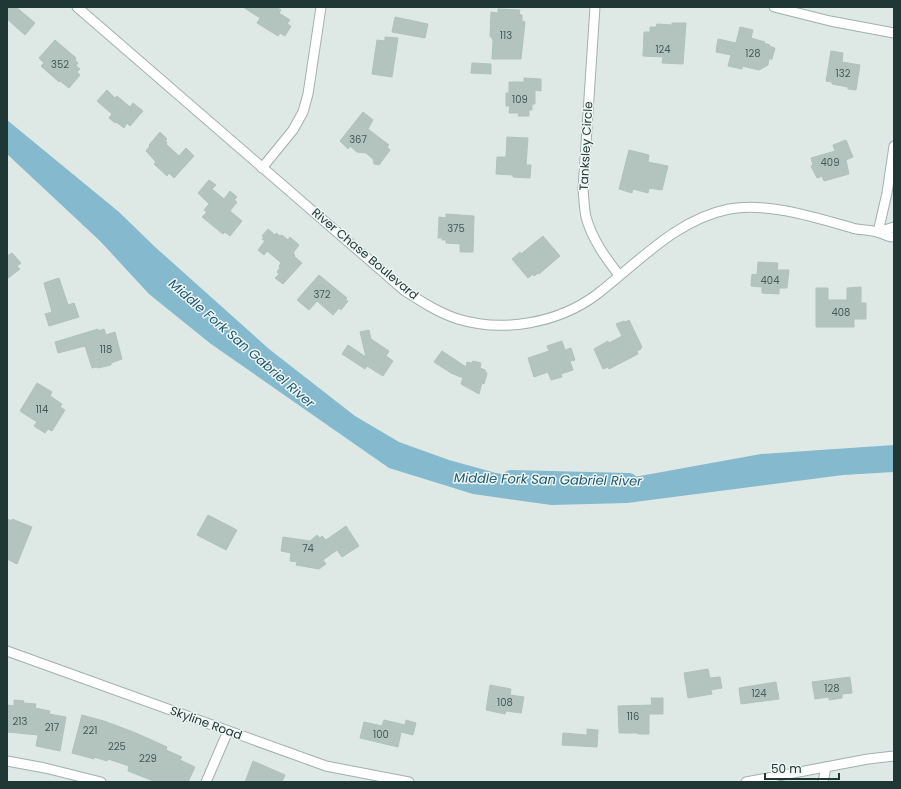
<svg xmlns="http://www.w3.org/2000/svg" width="901" height="789" font-family="Poppins,sans-serif">
  <style>
    .water { fill: #85b9ce }
    .lines { fill: none; stroke-linecap: round; stroke-linejoin: round }
    .river { stroke: #85b9ce; stroke-width: 18 }
    .building { fill: #b3c4bf; stroke: #b0c2be }
    .street-casing { stroke: #a1b0ad; stroke-width: 11 }
    .street { stroke: #fff; stroke-width: 9 }
    .labels { text-anchor: middle; stroke-width: 3; stroke-linejoin: round; paint-order: stroke }
    .number-label { font-size: 10px; fill: #455b58 }
    .street-label { font-size: 12px; fill: #203835; stroke: #eef6f3 }
    .water-label { font-size: 13px; font-style: italic; fill: #1b5872; stroke: #eef6f3 }
  </style>
  <rect width="100%" height="100%" fill="#dee9e6"/>
  <path class="water" d="M7,120L119,212L154,246L269,349L355,416L399,442L449,460L496,473L560,484L612,481L761,454L894,445V472L843,475L627,503L551,505L473,494L389,468L211,344L149,294L100,241L7,154Z"/>
  <g class="lines">
    <path class="river" d="M511,479L629,482"/>
  </g>
  <g class="building">
    <path d="M7,7H16L35,23L25,35L7,19Z"/>
    <path d="M243,7H276L281,10L279,13L290,20L287,24L291,26L285,36L280,33L278,36L257,23L260,18Z"/>
    <path d="M498,9L520,10L519,14L522,15V21L525,22L521,59H492L493,40L490,36L491,12L498,13Z"/>
    <path d="M395,17L428,24L425,38L392,32Z"/>
    <path d="M672,23H686L683,64L662,63L663,57L643,56L644,32H650V27H656L657,24L672,25Z"/>
    <path d="M740,27L753,30L751,38L765,42L764,43L770,45L769,46L775,48L772,59H769L768,65L759,70L742,66V69L728,66L731,55L716,52L718,39L736,43Z"/>
    <path d="M385,37L398,38L392,77L372,74L377,40L385,41Z"/>
    <path d="M55,40L76,58L75,60L78,63L76,66L80,69L77,72L80,75L69,88L60,81L59,82L41,66L44,63L39,58Z"/>
    <path d="M831,51L843,53L842,62L860,65L856,90L848,89V87L832,84V82L826,81Z"/>
    <path d="M472,63L491,64V74L471,73Z"/>
    <path d="M524,78L541,79V91L535,90V104H532V110H529V116H518L519,113H509L510,106H506V93H509V82H524Z"/>
    <path d="M107,90L115,98L117,96L130,107L133,103L143,111L130,126L127,123L124,128L116,122L115,123L109,118L112,114L97,101Z"/>
    <path d="M363,112L373,120L368,129L389,145L387,147L390,150L379,165L374,164L373,159L366,153L357,152L350,146L348,149L340,141Z"/>
    <path d="M160,132L167,139L165,141L167,142L166,144L179,156L186,148L194,156L174,178L169,173L167,176L154,164L156,162L146,151L150,146L149,145Z"/>
    <path d="M507,137L528,138L526,165H531L530,178L513,177V175L496,174L497,157H506Z"/>
    <path d="M846,140L853,157L846,160L849,174L824,181L822,176L817,178L811,166L813,165L811,158L835,151L833,145Z"/>
    <path d="M629,150L649,155L648,162L668,166L662,190L649,188L648,193L633,189L632,193L619,189Z"/>
    <path d="M209,180L216,185L212,189L224,199L230,191L237,197L234,200L237,202L230,211L242,221L230,236L225,232L223,234L202,217L207,212L204,210L209,204L198,193Z"/>
    <path d="M446,214L474,216L473,252H460V244L446,243V240H442V238H438L439,217L446,218Z"/>
    <path d="M268,229L275,235L276,233L280,236L282,235L288,240L290,237L299,245L293,253L295,255L294,256L302,263L283,284L275,278L279,274L277,272L280,268L279,266L281,263L279,261L267,251L264,255L258,250L265,241L262,239L264,237L262,236Z"/>
    <path d="M543,236L560,256L539,274L538,273L534,276L533,274L528,278L512,259L520,252L521,254Z"/>
    <path d="M12,253L21,263L17,266L20,269L7,279V256Z"/>
    <path d="M758,262L778,263L777,270H789L787,288H779V294L762,293V287L751,286L752,274L757,275Z"/>
    <path d="M319,275L347,298L345,299L348,301L341,310L339,308L333,315L317,301L309,310L297,300Z"/>
    <path d="M59,278L68,305L74,303L79,317L49,326L45,314L52,312L44,283Z"/>
    <path d="M861,287V303H866V319H854V327H816V288H828V300H847V288Z"/>
    <path d="M629,320L642,347H641V349L637,351L638,354L609,369L608,367L603,369L594,349L608,341L609,343L622,336L616,324L624,321L625,322Z"/>
    <path d="M98,329V331L104,329L106,335L115,332L122,359L111,363V365L98,368L97,367L92,368L85,346L58,353L55,342Z"/>
    <path d="M369,330L371,339L389,351L386,356L393,361L383,376L367,366L365,369L342,354L348,345L366,357L360,332Z"/>
    <path d="M562,341L565,350L571,348L575,360L570,361L573,370L561,374L562,377L551,380L548,372L534,377L528,358L549,351L547,346Z"/>
    <path d="M442,351L466,367L467,362L472,363L473,361L481,363L480,368L485,370L487,374L484,384L482,383L479,394L461,384L463,378L451,373L434,362Z"/>
    <path d="M37,383L52,392L50,396L62,404L60,407L65,410L52,431L48,429L45,433L34,426L37,422L20,411Z"/>
    <path d="M208,515L237,530L226,550L197,535Z"/>
    <path d="M7,519L12,521V519L32,527L17,564L7,559Z"/>
    <path d="M346,526L359,546L342,557L337,550L323,560L326,564L319,569L296,565L297,562L290,561L291,553L281,551L283,537L310,541L317,535L320,538L322,536L326,540Z"/>
    <path d="M708,669L710,678L720,677L722,688L711,690L712,694L688,698L684,673Z"/>
    <path d="M850,677L852,693L842,694V698L829,700V697L815,699L812,682Z"/>
    <path d="M776,682L779,699L741,704L739,688Z"/>
    <path d="M490,685L511,689L510,695L524,697L521,713L506,711L505,714L486,710Z"/>
    <path d="M651,698H663V714H649V734H638V733H619L618,706L652,705Z"/>
    <path d="M14,700L24,701L23,703L36,704L35,708L50,711L49,714L66,717L60,751L36,746L38,735L7,732L8,705L14,706Z"/>
    <path d="M82,715L104,721L136,733L167,747L166,750L182,757L180,760L195,767L188,782H156L128,771L129,766L108,759L107,761L94,757V759L72,753Z"/>
    <path d="M384,720L405,725L406,720L416,723L413,735L401,732L398,747L360,738L364,722L382,726Z"/>
    <path d="M587,729L598,730L597,747L562,745L563,733L587,735Z"/>
    <path d="M253,761L285,775L282,782H245Z"/>
  </g>
  <g class="lines">
    <defs>
      <g id="street">
        <path d="M77,7L405,291C422,302 439,313 458,319C503,333 558,323 596,295C638,263 675,220 729,209C770,202 817,218 856,229C863,230 870,230 877,232C883,233 888,238 894,237"/>
        <path d="M595,7L583,189C584,198 584,208 586,217C592,239 605,257 619,275"/>
        <path d="M774,7L830,21L894,33"/>
        <path d="M262,168L293,130L303,112L308,94L321,7"/>
        <path d="M878,232L887,193L894,146"/>
        <path d="M878,232L894,227"/>
        <path d="M7,651L326,766L409,782"/>
        <path d="M7,761L45,768L101,782"/>
        <path d="M206,782L228,731"/>
        <path d="M746,782L868,759L894,756"/>
        <path d="M823,782L826,767"/>
      </g>
    </defs>
    <use href="#street" class="street-casing"/>
    <use href="#street" class="street"/>
  </g>
  <g class="labels">
    <g class="number-label">
      <text x="506" y="39">113</text>
      <text x="663" y="53">124</text>
      <text x="753" y="57">128</text>
      <text x="60" y="68">352</text>
      <text x="843" y="77">132</text>
      <text x="520" y="103">109</text>
      <text x="358" y="143">367</text>
      <text x="830" y="166">409</text>
      <text x="456" y="232">375</text>
      <text x="770" y="284">404</text>
      <text x="322" y="298">372</text>
      <text x="841" y="316">408</text>
      <text x="106" y="353">118</text>
      <text x="42" y="413">114</text>
      <text x="308" y="552">74</text>
      <text x="832" y="692">128</text>
      <text x="759" y="697">124</text>
      <text x="505" y="706">108</text>
      <text x="633" y="720">116</text>
      <text x="20" y="725">213</text>
      <text x="52" y="731">217</text>
      <text x="90" y="734">221</text>
      <text x="381" y="738">100</text>
      <text x="117" y="750">225</text>
      <text x="148" y="762">229</text>
    </g>
    <g class="street-label">
      <text transform="translate(586 146) rotate(-87)" y="4">Tanksley Circle</text>
      <text transform="translate(365 254) rotate(40)" y="4">River Chase Boulevard</text>
      <text transform="translate(206 723) rotate(20)" y="4">Skyline Road</text>
    </g>
    <g class="water-label">
      <text transform="translate(242 343) rotate(41)" y="5">Middle Fork San Gabriel River</text>
      <text transform="translate(548 479) rotate(1)" y="5">Middle Fork San Gabriel River</text>
    </g>
  </g>
  <rect width="901" height="789" fill="none" stroke="#203835" stroke-width="16"/>
  <path d="M765 773v6h74v-6" fill="none" stroke="#203835" stroke-width="2"/>
  <text x="771" y="773" font-size="12" fill="#203835" stroke="#eef6f3" stroke-width="3" paint-order="stroke">50 m</text>
</svg>
